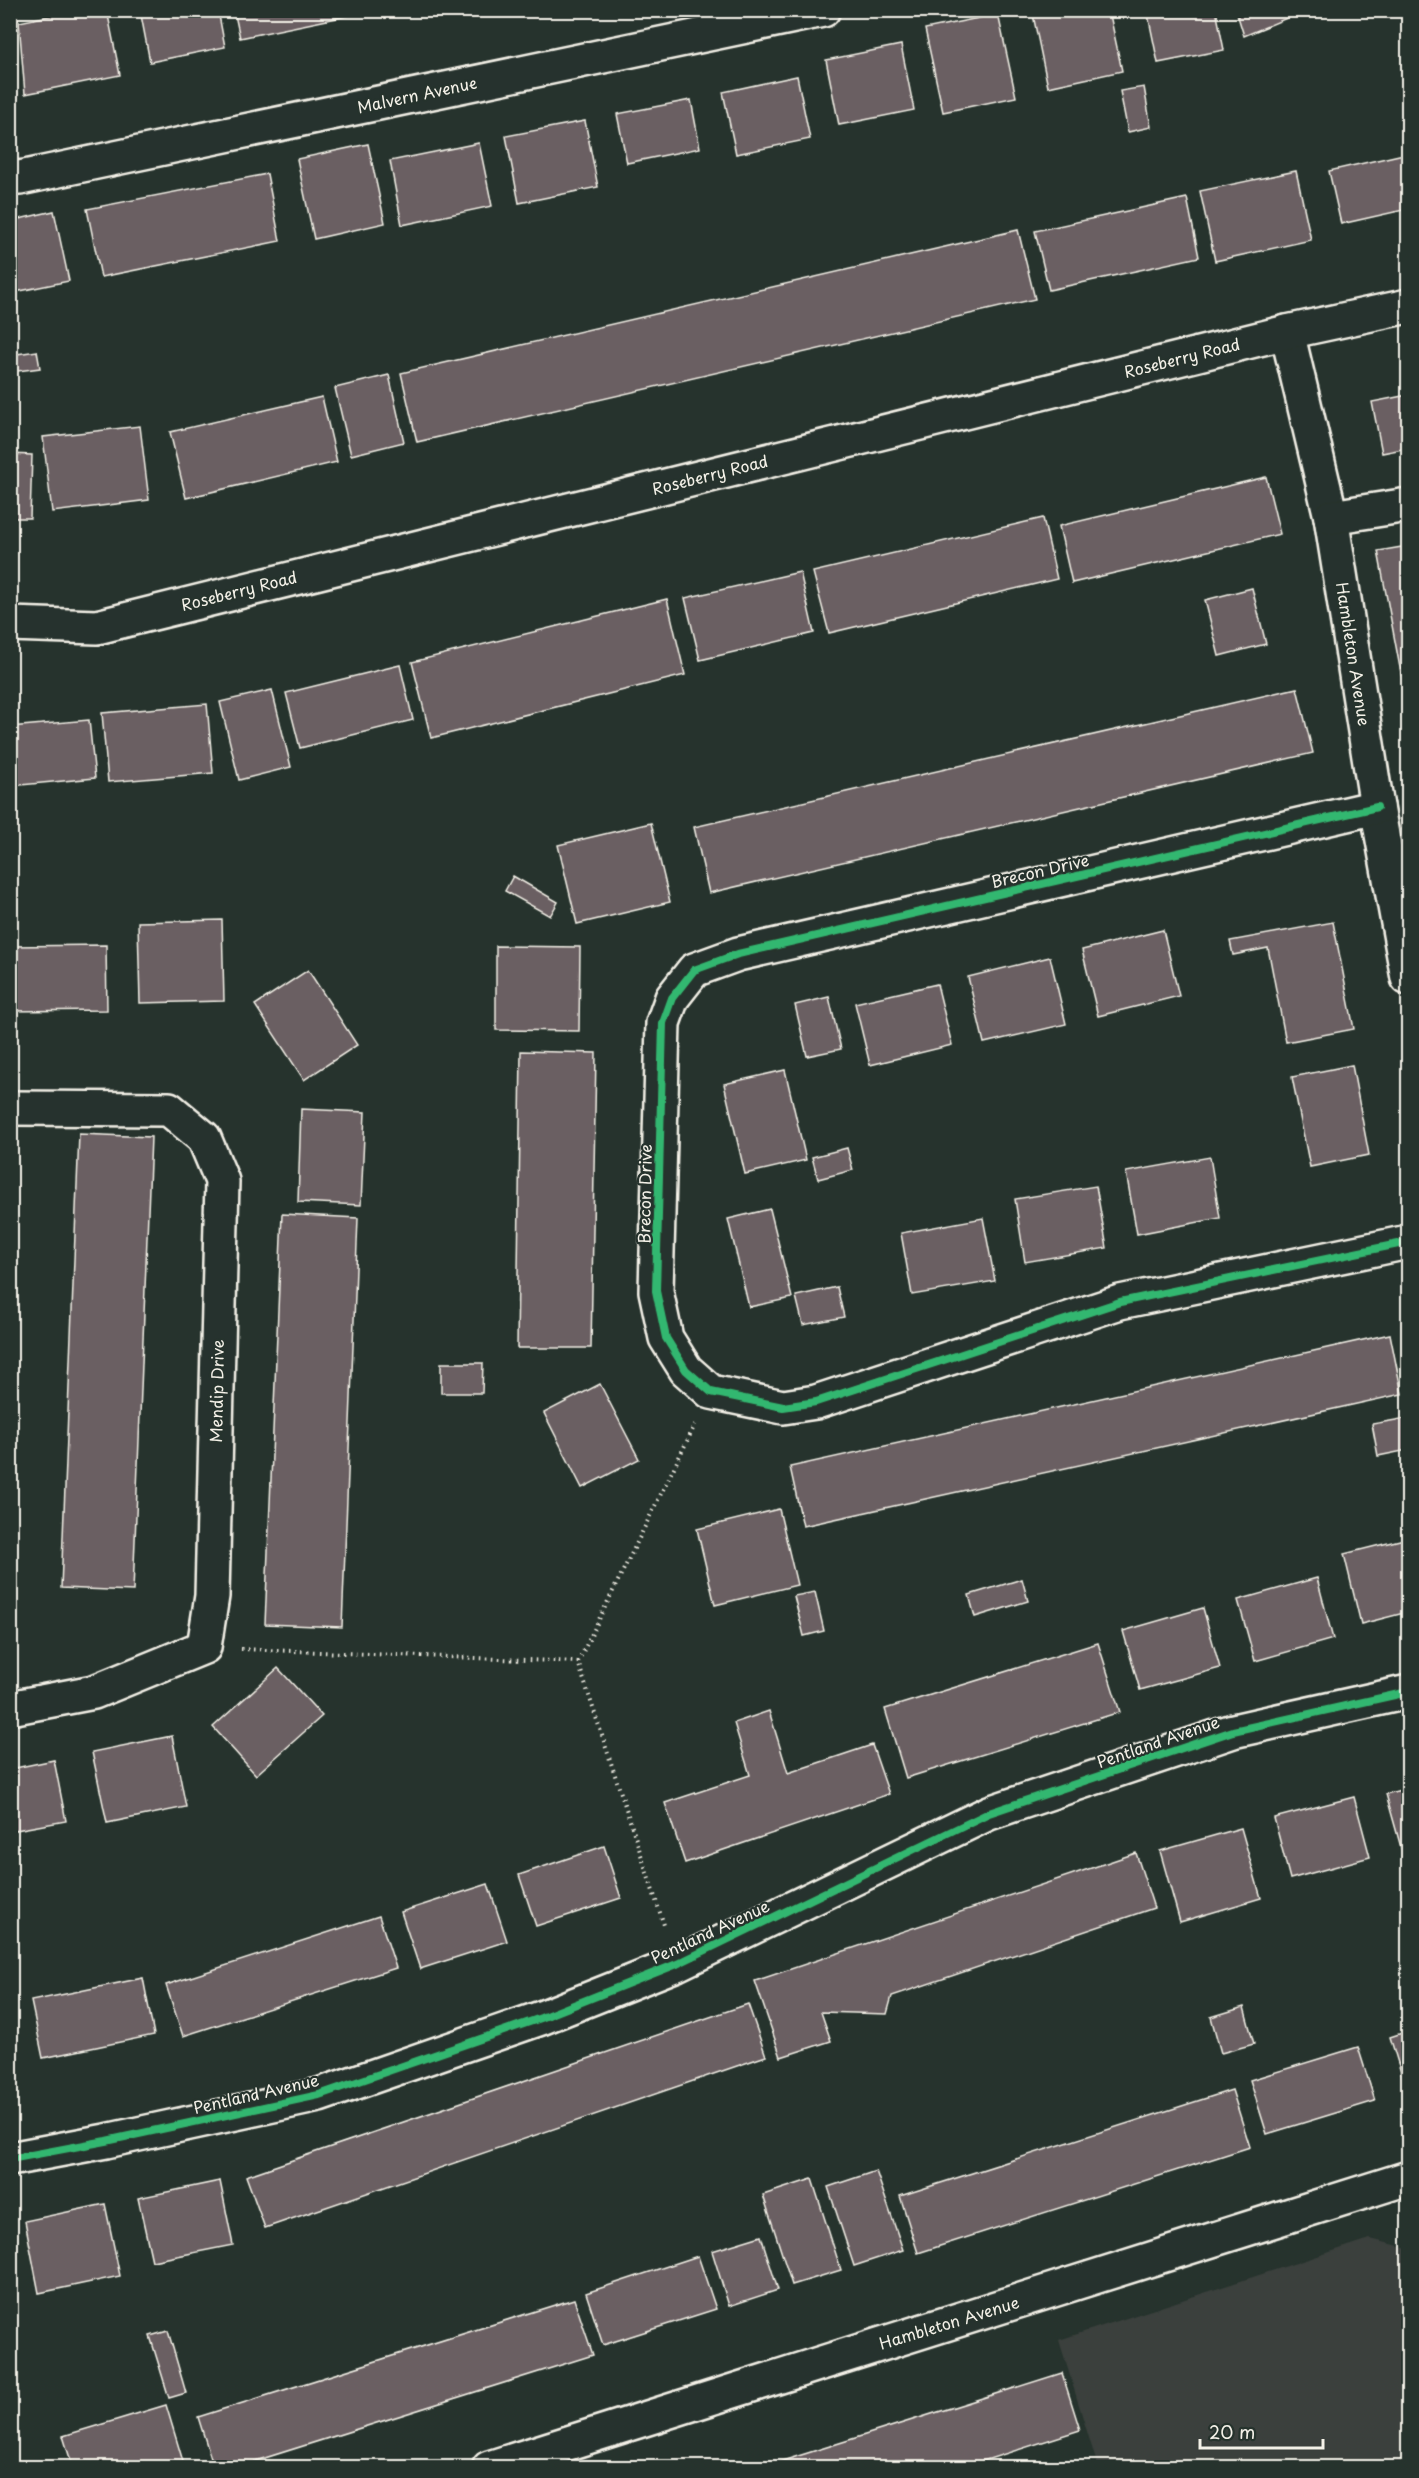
<svg xmlns="http://www.w3.org/2000/svg" width="1419" height="2478" font-family="'Playpen Sans',sans-serif">
  <style>
    .built { fill: #3b403d }
    .building { fill: #6b5f62; stroke: #f4f1e8; stroke-width: 1.5 }
    .lines { fill: none; stroke-linecap: round; stroke-linejoin: round }
    .street-casing { stroke: #f4f1e8; stroke-width: 38 }
    .secondary-casing { stroke: #f4f1e8; stroke-width: 38 }
    .path { stroke: #f4f1e8; stroke-width: 4; stroke-dasharray: 1.5 4.5; stroke-linecap: butt }
    .street { stroke: #26332d; stroke-width: 33 }
    .secondary { stroke: #26332d; stroke-width: 33 }
    .cycleway-casing { stroke: #26332d; stroke-width: 11 }
    .cycleway { stroke: #33b770; stroke-width: 8 }
    .labels { text-anchor: middle; stroke-width: 4.5; stroke-linejoin: round; paint-order: stroke }
    .street-label { font-size: 16px; fill: #f4f1e8; stroke: #26332d }
  </style>
  <rect width="100%" height="100%" fill="#26332d"/>
  <filter id="ink" filterUnits="userSpaceOnUse"><feTurbulence type="fractalNoise" baseFrequency=".0167" numOctaves="2"/><feDisplacementMap in="SourceGraphic" scale="12" xChannelSelector="R" yChannelSelector="G"/><feConvolveMatrix kernelMatrix="1 2 1 2 8 2 1 2 1" color-interpolation-filters="sRGB"/></filter>
  <g filter="url(#ink)">
    <path class="built" d="M1370,2239L1408,2248V2467H1098L1059,2340Z"/>
    <g class="building">
      <path d="M78,10H107L120,75L25,94L19,22Z"/>
      <path d="M140,10H218L225,47L150,62Z"/>
      <path d="M234,10H376L240,38Z"/>
      <path d="M1032,10H1109L1122,71L1048,87Z"/>
      <path d="M1147,10H1216L1224,50L1158,63Z"/>
      <path d="M1236,10H1306L1244,36Z"/>
      <path d="M998,14L1016,97L943,112L925,29Z"/>
      <path d="M901,45L914,110L839,125L826,60Z"/>
      <path d="M797,76L810,139L736,154L723,92Z"/>
      <path d="M1144,87L1151,127L1128,132L1120,91Z"/>
      <path d="M691,100L700,148L627,163L617,114Z"/>
      <path d="M585,121L598,187L519,203L506,136Z"/>
      <path d="M479,143L492,206L402,225L390,161Z"/>
      <path d="M368,144L385,223L314,239L297,159Z"/>
      <path d="M1408,153V209L1341,224L1329,171Z"/>
      <path d="M1296,171L1311,240L1215,261L1200,191Z"/>
      <path d="M267,174L280,241L101,277L87,209Z"/>
      <path d="M1187,198L1199,257L1049,290L1035,231Z"/>
      <path d="M54,211L69,281L10,293V221Z"/>
      <path d="M1018,230L1035,299L417,442L401,373Z"/>
      <path d="M37,351L40,368L10,372V355Z"/>
      <path d="M389,375L404,442L351,455L335,388Z"/>
      <path d="M1408,395V448L1382,453L1372,402Z"/>
      <path d="M322,397L337,462L186,498L170,432Z"/>
      <path d="M140,426L149,500L52,512L43,437Z"/>
      <path d="M10,454L32,455L30,518H10Z"/>
      <path d="M1266,477L1280,534L1072,583L1059,526Z"/>
      <path d="M1043,518L1057,579L829,633L813,572Z"/>
      <path d="M1408,546V705H1407L1378,551Z"/>
      <path d="M800,572L814,633L700,660L685,598Z"/>
      <path d="M1252,588L1266,644L1219,656L1205,600Z"/>
      <path d="M667,599L685,675L431,738L412,662Z"/>
      <path d="M400,665L413,720L300,748L286,693Z"/>
      <path d="M1297,688L1313,753L709,893L694,827Z"/>
      <path d="M272,690L291,767L239,780L220,702Z"/>
      <path d="M207,704L213,773L108,782L102,713Z"/>
      <path d="M89,720L95,778L10,786V727Z"/>
      <path d="M651,823L670,902L577,924L558,845Z"/>
      <path d="M513,876L558,902L550,916L505,891Z"/>
      <path d="M222,920L224,1001L140,1003L138,922Z"/>
      <path d="M1333,922L1354,1029L1286,1042L1268,948L1233,955L1230,941Z"/>
      <path d="M1163,930L1179,996L1098,1016L1082,950Z"/>
      <path d="M106,945L107,1010L10,1011V946Z"/>
      <path d="M496,946L580,947L579,1031L496,1030Z"/>
      <path d="M1050,957L1066,1024L984,1043L968,977Z"/>
      <path d="M308,970L357,1045L304,1080L255,1005Z"/>
      <path d="M937,984L952,1045L870,1065L855,1003Z"/>
      <path d="M829,997L841,1049L807,1056L795,1005Z"/>
      <path d="M521,1051L596,1053L591,1348H517Z"/>
      <path d="M1352,1065L1369,1155L1310,1167L1292,1077Z"/>
      <path d="M785,1070L806,1160L745,1174L724,1084Z"/>
      <path d="M301,1109L365,1112L361,1205L298,1202Z"/>
      <path d="M79,1134L151,1137L133,1591L61,1588Z"/>
      <path d="M847,1148L853,1170L818,1179L812,1157Z"/>
      <path d="M1210,1157L1220,1218L1137,1234L1126,1172Z"/>
      <path d="M1096,1186L1107,1248L1025,1262L1015,1199Z"/>
      <path d="M770,1209L792,1298L749,1307L728,1219Z"/>
      <path d="M282,1214L358,1218L342,1627L265,1624Z"/>
      <path d="M983,1218L995,1281L912,1295L901,1233Z"/>
      <path d="M837,1287L844,1317L803,1325L796,1296Z"/>
      <path d="M1390,1334L1402,1394L803,1526L790,1467Z"/>
      <path d="M441,1363H483L482,1393H441Z"/>
      <path d="M600,1384L639,1459L582,1488L544,1413Z"/>
      <path d="M1408,1418V1450L1378,1456L1372,1424Z"/>
      <path d="M779,1509L797,1585L715,1605L697,1529Z"/>
      <path d="M1408,1538V1612L1361,1624L1344,1554Z"/>
      <path d="M1317,1578L1333,1639L1255,1661L1238,1600Z"/>
      <path d="M1022,1579L1028,1601L975,1617L969,1595Z"/>
      <path d="M815,1592L824,1631L804,1636L794,1596Z"/>
      <path d="M1203,1608L1220,1668L1140,1690L1123,1631Z"/>
      <path d="M1098,1643L1120,1712L906,1778L885,1709Z"/>
      <path d="M278,1668L322,1716L256,1775L213,1727Z"/>
      <path d="M769,1711L788,1773L872,1745L889,1794L685,1863L665,1803L750,1775L734,1723Z"/>
      <path d="M172,1736L186,1807L107,1823L92,1752Z"/>
      <path d="M54,1760L66,1821L10,1831V1769Z"/>
      <path d="M1408,1788V1857L1404,1858L1386,1794Z"/>
      <path d="M1354,1797L1370,1857L1290,1879L1274,1818Z"/>
      <path d="M1241,1828L1261,1898L1180,1922L1160,1851Z"/>
      <path d="M604,1846L621,1898L536,1926L519,1875Z"/>
      <path d="M1136,1853L1154,1908L892,1996L887,2014L821,2012L831,2041L781,2057L755,1981Z"/>
      <path d="M488,1884L507,1941L420,1969L401,1912Z"/>
      <path d="M379,1916L396,1968L183,2036L166,1985Z"/>
      <path d="M143,1978L154,2035L43,2058L31,2001Z"/>
      <path d="M748,2004L766,2056L265,2228L246,2176Z"/>
      <path d="M1244,2007L1254,2044L1221,2053L1211,2017Z"/>
      <path d="M1408,2031V2088L1406,2089L1390,2037Z"/>
      <path d="M1358,2047L1375,2101L1267,2134L1250,2080Z"/>
      <path d="M1232,2090L1250,2147L918,2253L900,2196Z"/>
      <path d="M876,2171L903,2250L854,2266L828,2187Z"/>
      <path d="M812,2179L841,2270L792,2285L763,2195Z"/>
      <path d="M220,2181L233,2245L152,2261L138,2198Z"/>
      <path d="M105,2204L120,2276L39,2293L25,2221Z"/>
      <path d="M761,2236L778,2290L729,2306L712,2251Z"/>
      <path d="M698,2256L716,2309L603,2345L586,2293Z"/>
      <path d="M574,2299L593,2355L233,2468H214L198,2417Z"/>
      <path d="M168,2331L186,2393L169,2398L150,2336Z"/>
      <path d="M1062,2373L1080,2430L961,2468H760Z"/>
      <path d="M166,2405L185,2468H73L63,2436Z"/>
    </g>
    <g class="lines">
      <defs>
        <g id="street">
          <path d="M10,177L20,178L823,10"/>
          <path d="M1287,332L1331,517L1377,807L1408,978"/>
          <path d="M1331,517L1408,505"/>
          <path d="M1377,807L738,954L694,970L672,998L663,1023L656,1291L666,1338L686,1370L711,1392L783,1407L816,1402L1120,1302L1408,1242"/>
          <path d="M10,1108L169,1109L204,1138L222,1181L212,1596L204,1647L94,1692L10,1708"/>
          <path d="M10,2159L106,2141L319,2095L541,2018L677,1964L989,1813L1233,1731L1408,1692"/>
          <path d="M489,2468L1408,2178"/>
        </g>
        <path id="secondary" d="M10,624L97,627L1287,332L1408,306"/>
      </defs>
      <use href="#street" class="street-casing"/>
      <use href="#secondary" class="secondary-casing"/>
      <g class="path">
        <path d="M241,1649L578,1662L665,1928"/>
        <path d="M578,1662L695,1425"/>
      </g>
      <use href="#street" class="street"/>
      <use href="#secondary" class="secondary"/>
      <defs>
        <g id="cycleway">
          <path d="M1377,807L738,954L694,970L672,998L663,1023L656,1291L666,1338L686,1370L711,1392L783,1407L816,1402L1120,1302L1408,1242"/>
          <path d="M10,2159L106,2141L319,2095L541,2018L677,1964L989,1813L1233,1731L1408,1692"/>
        </g>
      </defs>
      <use href="#cycleway" class="cycleway-casing"/>
      <use href="#cycleway" class="cycleway"/>
    </g>
  </g>
  <g class="labels">
    <g class="street-label">
      <text transform="translate(417 95) rotate(-12)" y="6">Malvern Avenue</text>
      <text transform="translate(1182 358) rotate(-14)" y="6">Roseberry Road</text>
      <text transform="translate(710 475) rotate(-14)" y="6">Roseberry Road</text>
      <text transform="translate(239 591) rotate(-14)" y="6">Roseberry Road</text>
      <text transform="translate(1353 654) rotate(81)" y="6">Hambleton Avenue</text>
      <text transform="translate(1040 871) rotate(-13)" y="6">Brecon Drive</text>
      <text transform="translate(645 1194) rotate(-89)" y="6">Brecon Drive</text>
      <text transform="translate(217 1391) rotate(-89)" y="6">Mendip Drive</text>
      <text transform="translate(1158 1742) rotate(-19)" y="6">Pentland Avenue</text>
      <text transform="translate(710 1932) rotate(-25)" y="6">Pentland Avenue</text>
      <text transform="translate(256 2094) rotate(-13)" y="6">Pentland Avenue</text>
      <text transform="translate(949 2323) rotate(-17)" y="6">Hambleton Avenue</text>
    </g>
  </g>
  <rect width="1419" height="2478" fill="none" stroke="#26332d" stroke-width="36"/>
  <rect x="18" y="18" width="1383" height="2442" fill="none" stroke="#f4f1e8" stroke-width="2" filter="url(#ink)"/>
  <path d="M1200 2439v9h123v-9" fill="none" stroke="#f4f1e8" stroke-width="3"/>
  <text x="1209" y="2439" font-size="18" fill="#f4f1e8" stroke="#26332d" stroke-width="4.5" paint-order="stroke">20 m</text>
</svg>
